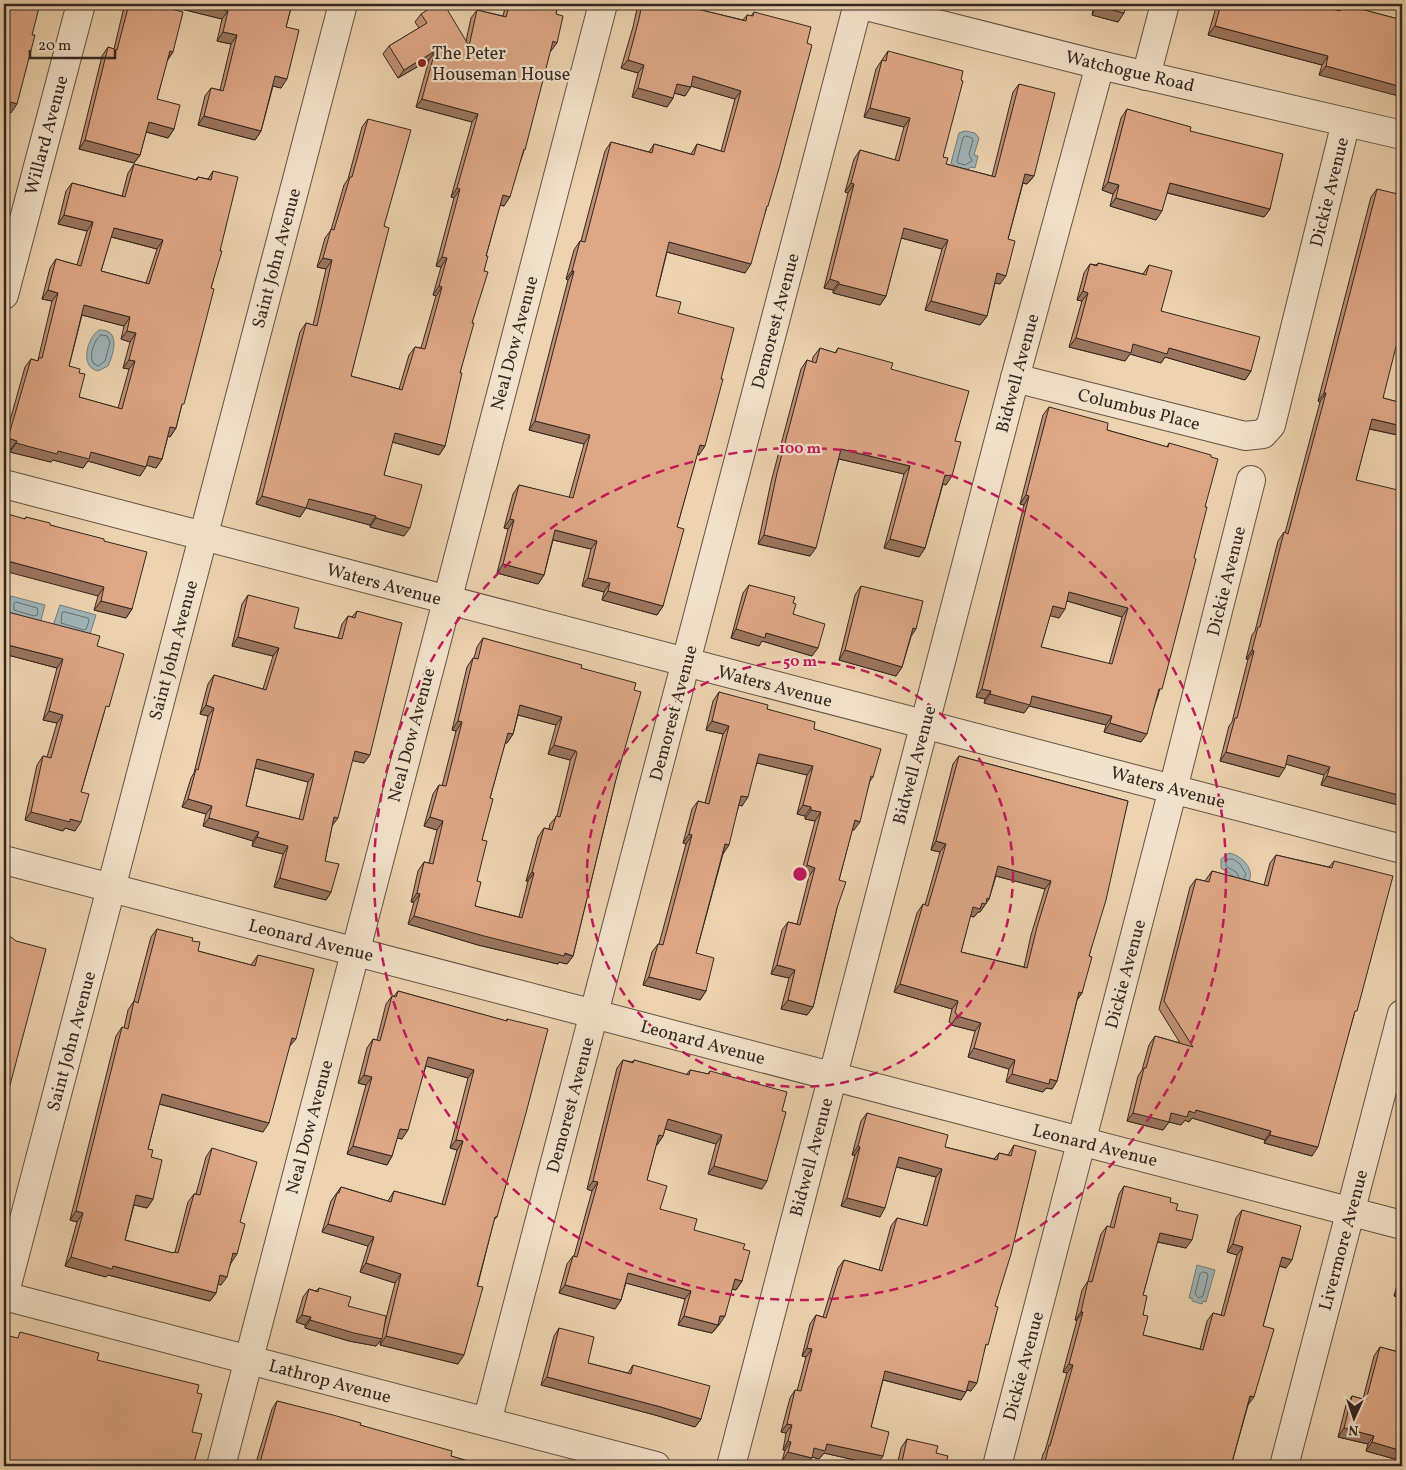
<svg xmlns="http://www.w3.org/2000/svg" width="1406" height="1470" font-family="Vollkorn,serif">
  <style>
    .water { fill: #9fb4b7; stroke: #747c7b }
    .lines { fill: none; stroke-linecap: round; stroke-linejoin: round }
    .shore { stroke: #696e6c; stroke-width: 1 }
    .minor-casing { stroke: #625245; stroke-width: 30 }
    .minor { stroke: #f3e2cb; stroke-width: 28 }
    .wall { fill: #bf9073; stroke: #332722; fill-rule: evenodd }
    .shaded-wall { fill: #9b755e; stroke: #332722 }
    .building { fill: #dea786; stroke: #332722; fill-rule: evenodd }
    .ring { fill: none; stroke: #c2185b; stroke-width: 2.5; stroke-dasharray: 9 6 }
    .poi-dot { fill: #8f2418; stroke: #f3e2cb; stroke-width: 2 }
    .labels { text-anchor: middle; stroke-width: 4.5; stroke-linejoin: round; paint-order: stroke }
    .poi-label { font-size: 18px; fill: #332722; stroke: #f3e2cb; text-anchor: start }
    .street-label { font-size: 18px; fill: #332722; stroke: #f3e2cb }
    .centre { fill: #c2185b; stroke: #f3e2cb; stroke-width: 2.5 }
    .ring-label { font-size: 15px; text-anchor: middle; font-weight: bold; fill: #c2185b; stroke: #f3e2cb; stroke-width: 4.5; stroke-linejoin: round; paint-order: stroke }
  </style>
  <rect width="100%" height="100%" fill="#edd3af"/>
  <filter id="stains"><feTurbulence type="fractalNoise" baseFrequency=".004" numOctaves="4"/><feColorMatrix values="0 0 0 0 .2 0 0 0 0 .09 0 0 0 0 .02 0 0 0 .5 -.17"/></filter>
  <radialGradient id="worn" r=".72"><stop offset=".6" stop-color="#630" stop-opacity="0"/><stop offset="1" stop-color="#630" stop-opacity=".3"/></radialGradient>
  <g class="water">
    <path d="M965,131L975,133L979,138L974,155L978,156L975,168L971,167L966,170L954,167L951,163L959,133Z"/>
    <path d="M99,330C121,329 114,353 108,366L98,371C79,367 87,338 99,330Z"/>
    <path d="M11,596L45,605L40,623L6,613Z"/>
    <path d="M60,605L96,615L89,637L53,626Z"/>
    <path d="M1229,853C1241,855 1255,869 1249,881L1234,879L1233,876L1221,868V859Z"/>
    <path d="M1197,1265L1215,1270L1206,1302L1203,1301L1202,1304L1192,1301V1298H1189Z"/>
  </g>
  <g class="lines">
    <g class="shore">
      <path d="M966,136L972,138L973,140L969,154L972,161L965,165L958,163L957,161L963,138Z"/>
      <path d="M101,335L107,336L110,342L105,361L98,366L93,363C89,355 94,340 101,335Z"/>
      <path d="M16,602L37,608L38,611L37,615L34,616L14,610V604Z"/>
      <path d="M65,612L88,618L89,621L86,629L84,630L61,623L62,613Z"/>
      <path d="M1239,877L1236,872L1226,866V862L1228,859H1233L1240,864L1246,874L1244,878"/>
      <path d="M1203,1272L1207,1273L1208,1276L1203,1296L1199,1298L1195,1294L1200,1274Z"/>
    </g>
    <defs>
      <g id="minor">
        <path d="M1146,76L1165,4"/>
        <path d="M4,295L81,4"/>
        <path d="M1015,378L1245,436L1263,434L1271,425L1346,122"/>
        <path d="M4,484L1402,849"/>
        <path d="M4,860L1402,1225"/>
        <path d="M4,1296L343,4"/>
        <path d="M4,1296L656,1466"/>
        <path d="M487,1422L858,4L1100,65L1402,135"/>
        <path d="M221,1466L603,4"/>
        <path d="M731,1466L1015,378L1100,65"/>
        <path d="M997,1466L1173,789L1251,480"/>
        <path d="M1284,1466L1402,1014"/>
      </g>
    </defs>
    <use href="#minor" class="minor-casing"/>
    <use href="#minor" class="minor"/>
  </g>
  <g class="wall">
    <path d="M127,4H129L173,52L167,60L157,99L174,129L168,138L146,132L140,155L134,163L79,149L102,56L108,47L114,49L124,7Z"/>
    <path d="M169,4H292L286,27L281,88L273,86L261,131L255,140L198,125L205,96L211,88L220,90L231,44L217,41L222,19L169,6Z"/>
    <path d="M506,4H558L556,14L551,51H550L523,154L504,206L500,205L486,256L484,271L460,373L445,446L439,455L392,442L384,475L404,536L370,527V525L306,508L300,517L256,504L300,332L306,323L313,325L326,269L317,267L325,238L331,230L344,185L348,179L362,127L368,119L384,226L351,376L399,389L409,355L415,347L421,348L436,296L433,295L441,267L436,266L454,198L451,197L472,122L416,107L429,60L398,78L383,54L389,46L419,28L415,22L421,14L466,41L471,18L477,10L503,16Z"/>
    <path d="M638,4H698L697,9L743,20L747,15L751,16L754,12L807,43L766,210L745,273L667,252L656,296L678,313L699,455L697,454L677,527L663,606L657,615L602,600L604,592L582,586L591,549L553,540L544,575L538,584L497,573L508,529L504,528L513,494L519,485L569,498L584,444L529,430L568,280L566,279L574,250L580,241H581L605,151L611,142L649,152L654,144L691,154L697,144L721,151L735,99L691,86L685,96L674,93L673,98L667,107L632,97L638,73L621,68L633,27Z"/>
    <path d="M1094,4H1127L1118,22L1092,15Z"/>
    <path d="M1217,4H1313L1338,10L1342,4L1402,20L1319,75L1322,65L1208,35Z"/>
    <path d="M888,51L943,157L946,164L992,176L1013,92L1019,84L1034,176L1027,184L1023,183L1008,239L1000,284L995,283L987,316L980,325L925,310L942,249L901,238L886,296L880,305L833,293V290L824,288L848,193L845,192L854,159L860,150L895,160L904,127L864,117L876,69Z"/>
    <path d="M1127,109L1190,131L1270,209L1264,217L1167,193L1156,220L1110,206L1113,194L1102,190L1121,118Z"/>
    <path d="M134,164L195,180L198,177L208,179L213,171L220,251L211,288L176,428L170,437L168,436L162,459L156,468L147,465L140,476L88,461L83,468L53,460L51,462L10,452L11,449L4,447V442L25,367L31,359L37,361L38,360L52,301L42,299L50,268L56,259L77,265L87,231L58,224L66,191L72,183L122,196L128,173ZM111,237L157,249L146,283L101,271ZM82,315L124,326L121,339L130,342L123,368L129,369L118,408L79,397V373L69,366Z"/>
    <path d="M1377,189L1383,398L1402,403V436L1369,429L1356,480L1402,806L1321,785L1324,775L1286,764L1279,777L1220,761L1229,726L1232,722L1248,659H1246L1252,635L1255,631L1278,541L1284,532L1285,533L1320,402L1318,401L1371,197Z"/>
    <path d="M1098,263L1143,274L1149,265L1161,311L1251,371L1245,380L1165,357L1161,363L1130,354L1125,361L1069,347L1082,301L1077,300L1084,273L1090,264L1096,265Z"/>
    <path d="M820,348L835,353L838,348L891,369L955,441L946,485L943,484L925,548L919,557L884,548L904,474L839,459L810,556L758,544L771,482L801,369L807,360L812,362L813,357Z"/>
    <path d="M1049,407L1107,430L1167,447L1169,443L1205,507L1158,696L1141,742L1104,732L1106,725L1029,706L1024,713L984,703L985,699L976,697L1024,505L1020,504L1043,415ZM1067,601L1122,617L1109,664L1041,647L1050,615L1059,618Z"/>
    <path d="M26,517L50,525L104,541L132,609L126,618L94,610L98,596L24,519Z"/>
    <path d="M749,585L793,603V614L812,656L762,641L759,646L731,638L743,593Z"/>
    <path d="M861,586L911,637L902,667L896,676L839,660L855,595Z"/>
    <path d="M248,595L294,628L338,638L342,624L348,616L352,617L357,611L364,763L352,760L332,826L325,861L331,892L326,900L274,887L283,854L252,846L253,841L203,826L206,814L182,807L191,778L194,773L208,716L200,714L208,684L214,675L263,689L273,656L232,646L242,604ZM255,768L308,782L299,819L246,806Z"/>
    <path d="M4,611L97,646L104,713L81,792L75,831L65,828L63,831L25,820L37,765L43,756L47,757L57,723L43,720L57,668L4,654Z"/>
    <path d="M483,638L581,668L634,690L615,783L573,956L567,964L559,962L558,964L478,945L408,924L414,902H411L418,871L424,862L429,863L437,830L424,826L433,794L439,785L442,786L456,731L452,730L467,667L473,658H474L477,647ZM518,715L556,725L548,754L570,760V762L557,816L550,824L549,829L544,828L538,837L526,881H528L519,917L475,906L477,881L482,840L490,798L505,743H507L513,734Z"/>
    <path d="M719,692L767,709L814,729L873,777L870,781L854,830H852L839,880L837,908L813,1007L807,1015L781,1009L789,978L771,974L782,930L788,922L797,924L809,876L801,874L815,821L805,819V816L797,814L807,775L757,763L742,806L739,805L723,854L696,953L706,991L700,1000L643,985L652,952L658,944H659L686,844L683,843L692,809L698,801L705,803L723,734L706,730L713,701Z"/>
    <path d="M959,756L1128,801L1089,956L1082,993L1077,1000L1057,1081L1052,1089L1046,1088L1043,1092L1006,1082L1009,1069L968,1057L975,1031L951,1025V1023L949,1022L952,1009L894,992L917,913L923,904L925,905L940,852L931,850L953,764ZM996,876L1045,889L1031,935L1024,967L961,952L970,916L974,917L978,912H980L989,899Z"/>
    <path d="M1276,855L1329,867L1334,861L1354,1015L1312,1156L1264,1143L1265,1140L1192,1118L1189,1122L1185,1120L1181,1125L1169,1122L1163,1130L1127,1121L1138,1076L1142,1070L1149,1045L1155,1036L1180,1043L1159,1009L1190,887L1196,879L1205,881L1212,871L1264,885L1270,863Z"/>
    <path d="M157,929L192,941L198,951L251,965L258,955L289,1047L263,1132L159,1104L148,1149L151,1157L153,1199L147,1208L134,1205L125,1240L173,1253L174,1252H175L188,1202L194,1194H196L206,1157L212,1148L240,1222L231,1263L221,1285L218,1284L216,1293L210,1301L108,1275L106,1277L65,1266L77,1222L70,1220L116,1036L122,1027L124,1028L128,1010L134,1001L151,937Z"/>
    <path d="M398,991L506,1021L507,1019L497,1217L494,1220L458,1364L380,1345L381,1339L376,1346L349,1341L305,1328V1325L296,1322L303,1297L309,1289L316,1291L319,1288L348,1306L382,1334L395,1283L360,1272L368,1246L322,1232L331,1201L341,1187L388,1201L394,1191L442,1204L457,1150L450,1148L468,1078L426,1066L402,1139L397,1138L392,1156L387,1165L347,1154L366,1085L358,1083L367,1048L373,1039L377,1040L386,1004L392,996H394Z"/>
    <path d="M623,1060L632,1062L634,1060L686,1075L690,1070L708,1074L710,1071L762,1189L708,1174L716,1144L665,1129L663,1136L657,1145H656L647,1180L660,1209L694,1230L743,1249L742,1281L736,1290L732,1289L719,1325L712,1333L678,1325L685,1299L626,1283L621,1300L615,1309L559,1293L567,1264L573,1256H574L592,1191L587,1189L617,1068Z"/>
    <path d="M867,1113L945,1147L994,1159L999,1153L1008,1155L1014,1145L995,1306L985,1348L971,1391L967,1390L961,1400L883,1380L871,1427L877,1465L824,1453L819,1459L812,1457L806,1466L782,1461L785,1450H783L786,1433L781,1432L790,1398L795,1390L797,1391L806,1357L802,1356L810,1324L816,1315L823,1317L838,1268L844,1260L879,1270L891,1226L897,1218L923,1225L936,1177L896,1167L880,1217L841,1206L855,1155H852L861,1121Z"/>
    <path d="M1124,1186L1170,1202L1176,1210L1186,1248L1157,1242L1143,1295V1335L1200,1349L1207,1321L1213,1313L1221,1315L1237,1255L1227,1252L1236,1218L1242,1210L1286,1268L1279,1266L1263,1326L1248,1405L1231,1466H1040L1043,1454L1045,1451L1067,1373L1063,1372L1077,1320H1075L1082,1290L1088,1281L1101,1234L1107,1226L1110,1227L1119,1194Z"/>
    <path d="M1402,1266V1298L1394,1296Z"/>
    <path d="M559,1328L588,1363L628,1373L633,1365L701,1419L695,1427L655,1415L541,1385L554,1336Z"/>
    <path d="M1380,1347L1402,1353V1461L1366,1451L1368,1444L1338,1437L1346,1405L1352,1396L1363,1399L1374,1356Z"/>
    <path d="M277,1401L360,1425L451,1456L485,1466H255L272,1409Z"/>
    <path d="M907,1439L936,1453L945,1466H897L901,1448Z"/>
  </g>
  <g class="shaded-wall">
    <path d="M171,4H199L228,11L222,19L169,6Z"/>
    <path d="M1097,6L1124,13L1118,22L1092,15Z"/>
    <path d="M1215,26L1328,56L1322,65L1208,35Z"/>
    <path d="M223,32L237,35L231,44L217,41Z"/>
    <path d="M553,41L557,43L551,51L547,50Z"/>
    <path d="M170,51L173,52L167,61Z"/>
    <path d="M435,51L429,60L398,78L404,70Z"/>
    <path d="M628,60L644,65L638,73L621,68Z"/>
    <path d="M1326,66L1402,87V97L1319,75Z"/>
    <path d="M275,76L287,79L281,88L269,85Z"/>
    <path d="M693,76L741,91L735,99L687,85Z"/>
    <path d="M677,84L691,87L685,96L671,92Z"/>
    <path d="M638,88L673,98L667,107L632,97Z"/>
    <path d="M422,99L478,114L472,122L416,107Z"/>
    <path d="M11,102L17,104L11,113L4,111Z"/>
    <path d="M870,108L910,118L904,127L864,117Z"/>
    <path d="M204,116L261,131L255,140L198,125Z"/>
    <path d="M149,122L174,129L168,138L143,131Z"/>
    <path d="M85,140L140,155L134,163L79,149Z"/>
    <path d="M1025,174L1034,176L1027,184L1019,182Z"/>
    <path d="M1108,182L1119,185L1113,194L1102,190Z"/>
    <path d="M851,183L854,184L848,193L845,192Z"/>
    <path d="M1170,183L1270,209L1264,217L1164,192Z"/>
    <path d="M457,188L460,189L454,198L451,197Z"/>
    <path d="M503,195L510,197L504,206L497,204Z"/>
    <path d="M1116,198L1162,211L1156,220L1110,206Z"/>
    <path d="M64,215L93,222L87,231L58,224Z"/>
    <path d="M114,228L163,240L157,249L108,236Z"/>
    <path d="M904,228L948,240L942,249L898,237Z"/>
    <path d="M669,242L751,264L745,273L663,251Z"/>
    <path d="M442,257L447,258L441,267L436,266Z"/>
    <path d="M323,258L332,260L326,269L317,267Z"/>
    <path d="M572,271H574L568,280L566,279Z"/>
    <path d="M997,273L1006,276L1000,284L991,282Z"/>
    <path d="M830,279L839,282L833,290L824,288Z"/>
    <path d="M839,284L886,296L880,305L833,293Z"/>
    <path d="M439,286L442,287L436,296L433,295Z"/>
    <path d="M48,290L58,293L52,301L42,299Z"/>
    <path d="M1083,291L1088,293L1082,301L1077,300Z"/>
    <path d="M931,301L987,316L980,325L925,310Z"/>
    <path d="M84,305L130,317L124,326L78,314Z"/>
    <path d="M127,331L136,333L130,342L121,339Z"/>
    <path d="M1076,338L1169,348L1251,371L1245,380L1165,357L1161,363L1130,354L1125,361L1069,347Z"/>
    <path d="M129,360L135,361L129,369L123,368Z"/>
    <path d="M1324,393H1326L1320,402L1318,401Z"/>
    <path d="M1372,419L1402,426V436L1366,428Z"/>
    <path d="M535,421L590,435L584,444L529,430Z"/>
    <path d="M170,427L176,428L170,437L164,435Z"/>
    <path d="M395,433L445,446L439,455L389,441Z"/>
    <path d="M8,438L17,441L11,449L4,447V445Z"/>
    <path d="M16,443L58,451L91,452L146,467L140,476L88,461L83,468L53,460L51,462L10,452Z"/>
    <path d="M700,445L705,446L699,455L694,453Z"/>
    <path d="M841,449L910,466L904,474L835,458Z"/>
    <path d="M149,456L162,459L156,468L143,464Z"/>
    <path d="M945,475L952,476L946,485L939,483Z"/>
    <path d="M1026,495L1029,496L1024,505L1020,504Z"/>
    <path d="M262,496L309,499L376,516L370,525L306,508L300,517L256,504Z"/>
    <path d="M376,518L410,528L404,536L370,527Z"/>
    <path d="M510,519L514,520L508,529L504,528Z"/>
    <path d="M555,530L597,541L591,549L549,539Z"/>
    <path d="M764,535L816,548L810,556L758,544Z"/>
    <path d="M890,539L925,548L919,557L884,548Z"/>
    <path d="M4,560L104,587L98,596L4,571Z"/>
    <path d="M503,564L544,575L538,584L497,573Z"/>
    <path d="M588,578L610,583L604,592L582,586Z"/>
    <path d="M608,591L663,606L657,615L602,600Z"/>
    <path d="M1069,592L1128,608L1122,617L1064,600Z"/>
    <path d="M101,601L132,609L126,618L94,610Z"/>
    <path d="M1053,606L1065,609L1059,618L1047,615Z"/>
    <path d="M913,628L916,629L910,638Z"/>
    <path d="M736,629L766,633L818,648L812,656L762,641L759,646L731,638Z"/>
    <path d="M238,637L279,648L273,656L232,646Z"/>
    <path d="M4,644L63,659L57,668L4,654Z"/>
    <path d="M845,650L902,667L896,676L839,660Z"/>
    <path d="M1252,650L1254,651L1248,659H1246Z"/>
    <path d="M982,689L991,691L985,699L976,697Z"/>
    <path d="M990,694L1032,696L1112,716L1106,725L1029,706L1024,713L984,703Z"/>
    <path d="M206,705L214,708L208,716L200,714Z"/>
    <path d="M520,705L562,717L556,725L514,714Z"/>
    <path d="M49,711L63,715L57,723L43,720Z"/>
    <path d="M458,721L462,722L456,731L452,730Z"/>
    <path d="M712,721L729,726L723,734L706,730Z"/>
    <path d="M1110,723L1147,734L1141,742L1104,732Z"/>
    <path d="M508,733L513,734L507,743L501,742Z"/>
    <path d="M554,745L576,751L570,760L548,754Z"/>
    <path d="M355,751L370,755L364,763L349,760Z"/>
    <path d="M1226,752L1285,768L1279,777L1220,761Z"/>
    <path d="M759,754L813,766L807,775L753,762Z"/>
    <path d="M1288,755L1330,767L1324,775L1282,763Z"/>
    <path d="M257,759L314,774L308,782L252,767Z"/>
    <path d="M1327,776L1402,796V806L1321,785Z"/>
    <path d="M741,796L748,797L742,806L735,804Z"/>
    <path d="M188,799L212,806L206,814L182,807Z"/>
    <path d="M803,805L811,807L805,816L797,814Z"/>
    <path d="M811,810L821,812L815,821L805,819Z"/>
    <path d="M31,812L70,819L81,822L75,831L65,828L63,831L25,820Z"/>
    <path d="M334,817L338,818L332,826Z"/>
    <path d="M430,817L443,821L437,830L424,826Z"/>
    <path d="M209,818L259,832L253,841L203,826Z"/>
    <path d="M855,820L860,822L854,830L849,829Z"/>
    <path d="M689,834L692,835L686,844L683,843Z"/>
    <path d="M257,837L288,846L283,854L252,846Z"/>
    <path d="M936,841L946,844L940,852L931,850Z"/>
    <path d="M725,844L729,845L723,854Z"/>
    <path d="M807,865L815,868L809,876L801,874Z"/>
    <path d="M998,866L1051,881L1045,889L992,875Z"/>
    <path d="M532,872L534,873L528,881H526Z"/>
    <path d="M280,878L331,892L326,900L274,887Z"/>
    <path d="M417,893L420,894L414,902H411Z"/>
    <path d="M987,898L989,899L980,912H978L974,917L967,915L973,907L982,903Z"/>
    <path d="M414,916L573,956L567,964L559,962L558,964L478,945L408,924Z"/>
    <path d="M777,965L795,970L789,978L771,974Z"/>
    <path d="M649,977L706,991L700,1000L643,985Z"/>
    <path d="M900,984L958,1001L952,1009L894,992Z"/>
    <path d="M1079,992L1082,993L1076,1001Z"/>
    <path d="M788,1000L813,1007L807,1015L781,1009Z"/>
    <path d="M957,1016L981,1023L975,1031L951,1025Z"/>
    <path d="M292,1038L296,1039L289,1047Z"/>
    <path d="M974,1048L1015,1060L1009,1069L968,1057Z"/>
    <path d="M428,1057L474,1070L468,1078L422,1065Z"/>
    <path d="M1012,1074L1050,1079L1057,1081L1052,1089L1046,1088L1043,1092L1006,1082Z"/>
    <path d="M364,1075L372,1077L366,1085L358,1083Z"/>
    <path d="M4,1087L9,1089L4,1096Z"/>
    <path d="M162,1094L269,1123L263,1132L156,1103Z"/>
    <path d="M1196,1110L1271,1131L1265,1140L1192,1118L1189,1122L1185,1120L1181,1125L1169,1122L1163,1130L1127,1121L1133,1113H1171L1189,1111Z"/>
    <path d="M668,1119L722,1135L716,1144L662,1128Z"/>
    <path d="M400,1129L408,1130L402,1139L394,1137Z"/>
    <path d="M659,1135L663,1136L657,1145L653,1144Z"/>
    <path d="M1270,1135L1318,1147L1312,1156L1264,1143Z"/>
    <path d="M456,1140L463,1141L457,1150L450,1148Z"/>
    <path d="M353,1146L392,1156L387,1165L347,1154Z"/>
    <path d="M858,1146L860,1147L855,1155H852Z"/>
    <path d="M899,1157L942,1169L936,1177L893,1166Z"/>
    <path d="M714,1166L767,1181L762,1189L708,1174Z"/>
    <path d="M593,1181L598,1182L592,1191L587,1189Z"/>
    <path d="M136,1195L153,1199L147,1208L130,1204Z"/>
    <path d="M847,1198L885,1208L880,1217L841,1206Z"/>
    <path d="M76,1211L83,1213L77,1222L70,1220Z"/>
    <path d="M328,1224L374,1237L368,1246L322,1232Z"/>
    <path d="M1160,1233L1192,1240L1186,1248L1154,1241Z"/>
    <path d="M1233,1244L1243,1247L1237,1255L1227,1252Z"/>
    <path d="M233,1253L237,1254L231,1263L227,1262Z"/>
    <path d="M71,1257L113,1266L216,1293L210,1301L108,1275L106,1277L65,1266Z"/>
    <path d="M1282,1257L1292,1260L1286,1268L1276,1265Z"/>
    <path d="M366,1263L401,1274L395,1283L360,1272Z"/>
    <path d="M628,1273L691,1291L685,1299L622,1282Z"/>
    <path d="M220,1275L227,1277L221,1285L214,1283Z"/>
    <path d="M735,1279L742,1281L736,1290L729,1288Z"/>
    <path d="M565,1285L621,1300L615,1309L559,1293Z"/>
    <path d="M1400,1288L1402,1289V1298L1394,1296Z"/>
    <path d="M1081,1312H1083L1077,1320H1075Z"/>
    <path d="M302,1315L311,1317L305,1325L296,1322Z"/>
    <path d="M684,1316L718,1325L712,1333L678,1325Z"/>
    <path d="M720,1316H725L719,1325L714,1324Z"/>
    <path d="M310,1320L382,1339L376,1346L349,1341L305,1328Z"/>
    <path d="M386,1336L464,1355L458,1364L380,1345Z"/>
    <path d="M807,1348L812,1349L806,1357L802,1356Z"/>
    <path d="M1069,1364L1073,1365L1067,1373L1063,1372Z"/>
    <path d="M885,1371L966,1392L961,1400L880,1379Z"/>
    <path d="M547,1377L661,1407L701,1419L695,1427L655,1415L541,1385Z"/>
    <path d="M969,1381L977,1383L971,1391L964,1389Z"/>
    <path d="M1250,1396L1254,1397L1248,1405Z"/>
    <path d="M787,1424L792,1425L786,1433L781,1432Z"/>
    <path d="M1344,1428L1374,1436L1368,1444L1338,1437Z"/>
    <path d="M788,1441L791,1442L785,1450H783Z"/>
    <path d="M1372,1442L1402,1451V1461L1366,1451Z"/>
    <path d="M827,1444L883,1456L877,1465L824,1453L819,1459L808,1456L814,1448Z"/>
    <path d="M788,1452L812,1458L806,1466L782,1461Z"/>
  </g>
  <g class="building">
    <path d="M4,4H40L32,35H35L17,104L11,102L4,129Z"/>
    <path d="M129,4H150L183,12L173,52L170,51L157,99L180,105L174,129L149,122L140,155L85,140L108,47L117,50Z"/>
    <path d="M199,4H292L286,27L299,30L287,79L275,76L261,131L204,116L211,88L223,91L225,84L237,35L223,32L228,11Z"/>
    <path d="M437,4H444L469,46L477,10L506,17L510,4H558L556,14L563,16L557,43L553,41L525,150L524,149L510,197L503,195L486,256H488L484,271L488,272L472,323H474L460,373H462L445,446L395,433L384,475L422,485L410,528L376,518V516L309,499L306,508L262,496L306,323L317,326L332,260L323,258L331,229L334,230L350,177H352L368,119L411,130L384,226L389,228L351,376L402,390L415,347L425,349L442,287L439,286L447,258L442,257L460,189L457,188L478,114L422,99L435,51L404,70L389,46L427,23L421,14Z"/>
    <path d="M642,4H698L697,9L746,21L747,15L753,16L754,12L811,27L807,43L812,45L780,165L768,206H767L751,264L669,242L656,296L681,302L678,313L734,328L721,379H723L705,446L700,445L677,527L684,529L663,606L608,591L610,583L588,578L597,541L555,530L544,575L503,564L514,520L510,519L519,485L573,498L590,435L535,421L574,271H572L580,241L585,242L611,142L652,153L654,144L694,155L697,144L724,152L741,91L693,76L691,87L677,84L673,98L638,88L644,65L628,60L639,19Z"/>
    <path d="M1098,4H1127L1124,13L1097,6Z"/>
    <path d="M1221,4H1313L1340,11L1342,4L1402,20V87L1326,66L1328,56L1215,26Z"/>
    <path d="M888,51L963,71L961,80L963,81L943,157L948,158L946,164L995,177L1019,84L1055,93L1034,176L1025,174L1008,239L1015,241L1006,276L997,273L987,316L931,301L948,240L904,228L886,296L839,284V282L830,279L854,184L851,183L860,150L899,161L910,118L870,108L882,60L886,61Z"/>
    <path d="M1127,109L1191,127L1190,131L1283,154L1270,209L1170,183L1162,211L1116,198L1119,185L1108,182Z"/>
    <path d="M134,164L197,180L198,177L211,180L213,171L238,177L220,251H222L211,288L214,289L184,404H182L176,428L170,427L162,459L149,456L146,467L91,452L89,459L58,451L57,454L16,443L17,441L8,438L31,359L38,361L39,358H42L58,293L48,290L56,259L81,266L93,222L64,215L72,183L125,197ZM114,228L163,240L149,284L101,271ZM84,305L130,317L127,331L136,333L129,360L135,361L122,409L79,397L85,374L79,373L80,369L69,366Z"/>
    <path d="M1377,189L1402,195V323L1383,398L1402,403V426L1372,419L1356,480L1402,491V796L1327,776L1330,767L1288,755L1285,768L1226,752L1235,718H1237L1254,651L1252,650L1258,627H1260L1284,532L1288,534L1326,393H1324Z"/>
    <path d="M1098,263L1146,275L1149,265L1172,271L1161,311L1260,337L1251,371L1169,348L1167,354L1133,344L1131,353L1076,338L1088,293L1083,291L1090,264L1097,266Z"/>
    <path d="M820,348L836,353L838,348L893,363L891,369L969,391L955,441L961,442L952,476L945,475L925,548L890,539L910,466L841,449L816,548L764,535L777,473L807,360L816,363Z"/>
    <path d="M1049,407L1108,423L1107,430L1168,447L1169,443L1211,455V457L1218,459L1205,507H1207L1194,558L1196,559L1162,689H1159L1147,734L1110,723L1112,716L1032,696L1030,705L990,694L991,691L982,689L1029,496L1026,495ZM1069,592L1128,608L1112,664L1041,647L1053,606L1065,609Z"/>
    <path d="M4,513L25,519L26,517L50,523V525L104,539V541L147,552L132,609L101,601L104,587L4,560Z"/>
    <path d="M749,585L795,597L793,603L796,604L793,614L825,624L818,648L766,633L765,638L736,629Z"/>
    <path d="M861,586L923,601L916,629L913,628L902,667L845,650Z"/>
    <path d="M4,590L7,591L4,603Z"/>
    <path d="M248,595L299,608L294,628L342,639L348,616L355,618L357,611L402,623L370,755L355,751L338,818L334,817L325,861L339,864L331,892L280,878L288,846L257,837L259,832L209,818L212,806L188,799L196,769L198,770L214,708L206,705L214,675L266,690L279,648L238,637ZM257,759L314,774L303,820L246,806Z"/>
    <path d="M4,611L100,636L97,646L124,654L109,707L106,706L81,792L89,794L81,822L70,819V822L31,812L43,756L51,758L63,715L49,711L63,659L4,644Z"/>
    <path d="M483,638L582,665L581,668L636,683L634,690L641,692L615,783L573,956L565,953L564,956L484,936L414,916L420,894L417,893L424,862L433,864L443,821L430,817L439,785L446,786L462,722L458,721L473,658L478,659ZM520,705L562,717L554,745L576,751L577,753L560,817L556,816L552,830L544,828L532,872L534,873L522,918L475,906L481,882L477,881L487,841L482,840L493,799L490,798L508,733L513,734Z"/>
    <path d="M719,692L768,705L767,709L815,722L814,729L881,749L873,777L871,776L860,822L855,820L839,880L846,882L837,908L813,1007L788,1000L795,970L777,965L788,922L800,925L815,868L807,865L821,812L811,810V807L803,805L813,766L759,754L748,797L741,796L729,845L725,844L696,953L714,958L706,991L649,977L658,944L663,945L692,835L689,834L698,801L709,804L729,726L712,721Z"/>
    <path d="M959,756L1128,801L1106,900L1089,956L1092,957L1082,993L1079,992L1057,1081L1050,1079L1049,1084L1012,1074L1015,1060L974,1048L981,1023L957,1016V1014L955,1013L958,1001L900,984L923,904L928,906L946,844L936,841ZM998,866L1051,881L1037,927L1027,968L961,952L973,907L980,909L982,903L986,904L987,898L989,899Z"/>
    <path d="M1276,855L1332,868L1334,861L1393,876L1357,1011H1355L1318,1147L1270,1135L1271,1131L1196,1110L1195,1113L1189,1111L1187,1117L1171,1113L1169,1122L1133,1113L1144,1068H1146L1155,1036L1193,1047L1164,1001L1196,879L1209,882L1212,871L1268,886Z"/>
    <path d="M157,929L193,938L192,941L200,942L198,951L255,966L258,955L314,969L296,1039L292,1038L269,1123L162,1094L148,1149L153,1150L151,1157L162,1160L153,1199L136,1195L125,1240L173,1253L174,1252L178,1253L194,1194L200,1195L212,1148L257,1162L240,1222L245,1224L237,1254L233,1253L227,1277L220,1275L216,1293L113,1266L112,1269L71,1257L83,1213L76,1211L122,1027L128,1029L134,1001L138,1003Z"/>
    <path d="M4,935L11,937L16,941L46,949L9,1089L4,1087Z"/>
    <path d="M398,991L507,1021V1019L548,1029L526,1113L497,1217H495L477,1286L483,1287L464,1355L386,1336L401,1274L366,1263L374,1237L328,1224L337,1193H339L341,1187L391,1202L394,1191L445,1205L463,1141L456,1140L474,1070L428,1057L408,1130L400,1129L392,1156L353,1146L372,1077L364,1075L373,1039L380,1041L392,996L396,997Z"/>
    <path d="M623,1060L633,1063L634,1060L689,1075L690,1070L709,1074L710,1071L787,1092L782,1111L786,1112L767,1181L714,1166L722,1135L668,1119L663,1136L659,1135L647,1180L667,1186L660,1209L697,1219L694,1230L745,1244L743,1249L750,1251L742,1281L735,1279L725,1316H720L718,1325L684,1316L691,1291L628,1273L621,1300L565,1285L573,1256L577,1257L598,1182L593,1181Z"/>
    <path d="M867,1113L948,1135L945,1147L997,1160L999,1153L1011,1156L1014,1145L1036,1151L1011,1254L995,1306L998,1307L988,1345L986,1344L977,1383L969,1381L966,1392L885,1371L871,1427L889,1432L883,1456L827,1444L825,1451L814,1448L812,1458L788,1452L791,1442L788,1441L792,1425L787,1424L795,1390L801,1391L812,1349L807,1348L816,1315L826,1318L844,1260L882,1271L897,1218L927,1226L942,1169L899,1157L885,1208L847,1198L860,1147L858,1146Z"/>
    <path d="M1124,1186L1171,1198L1170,1202L1178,1204L1176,1210L1198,1215L1192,1240L1160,1233L1143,1295L1147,1296L1143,1315L1148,1316L1143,1335L1203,1350L1213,1313L1224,1316L1243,1247L1233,1244L1242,1210L1301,1226L1292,1260L1282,1257L1263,1326L1274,1329L1254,1397L1250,1396L1231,1466H1044L1049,1445L1050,1446L1073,1365L1069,1364L1083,1312H1081L1088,1281L1092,1282L1107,1226L1114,1228Z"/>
    <path d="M1402,1279V1289L1400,1288Z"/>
    <path d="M319,1288L351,1297L348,1306L386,1316L382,1339L354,1333L310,1320L311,1317L302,1315L309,1289L318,1292Z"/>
    <path d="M559,1328L594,1337L588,1363L631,1374L633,1365L710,1386L701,1419L661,1407L547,1377Z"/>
    <path d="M20,1332L99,1353L97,1360L199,1385L197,1393L202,1394L192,1432L202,1434L193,1466H4V1335L18,1338Z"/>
    <path d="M1380,1347L1402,1353V1451L1372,1442L1374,1436L1344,1428L1352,1396L1366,1400Z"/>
    <path d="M277,1401L333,1415L361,1423L360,1425L452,1451L451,1456L485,1466H259Z"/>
    <path d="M907,1439L938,1446L936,1453L948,1456L945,1466H901Z"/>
  </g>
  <g class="ring">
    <circle cx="800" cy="874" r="213"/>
    <circle cx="800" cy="874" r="426"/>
  </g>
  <circle class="poi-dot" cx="422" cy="63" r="5"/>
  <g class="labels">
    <g class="poi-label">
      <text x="432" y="59">The Peter<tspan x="432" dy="21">Houseman House</tspan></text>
    </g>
    <g class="street-label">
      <text transform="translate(1130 71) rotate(13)" y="6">Watchogue Road</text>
      <text transform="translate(46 135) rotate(-75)" y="6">Willard Avenue</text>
      <text transform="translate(1329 192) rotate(-76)" y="6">Dickie Avenue</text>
      <text transform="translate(276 258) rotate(-75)" y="6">Saint John Avenue</text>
      <text transform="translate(775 321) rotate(-75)" y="6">Demorest Avenue</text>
      <text transform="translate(514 343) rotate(-75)" y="6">Neal Dow Avenue</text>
      <text transform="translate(1017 373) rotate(-75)" y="6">Bidwell Avenue</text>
      <text transform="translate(1139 409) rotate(14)" y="6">Columbus Place</text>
      <text transform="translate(1226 581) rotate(-76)" y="6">Dickie Avenue</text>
      <text transform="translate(384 584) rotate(15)" y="6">Waters Avenue</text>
      <text transform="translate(173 650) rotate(-75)" y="6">Saint John Avenue</text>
      <text transform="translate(775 686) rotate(15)" y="6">Waters Avenue</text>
      <text transform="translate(673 713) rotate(-75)" y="6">Demorest Avenue</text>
      <text transform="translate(411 735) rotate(-75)" y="6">Neal Dow Avenue</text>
      <text transform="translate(914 765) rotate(-75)" y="6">Bidwell Avenue</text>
      <text transform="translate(1168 787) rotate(15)" y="6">Waters Avenue</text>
      <text transform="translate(311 940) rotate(14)" y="6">Leonard Avenue</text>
      <text transform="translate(1125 974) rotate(-75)" y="6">Dickie Avenue</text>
      <text transform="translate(71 1041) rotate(-75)" y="6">Saint John Avenue</text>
      <text transform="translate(703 1042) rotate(15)" y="6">Leonard Avenue</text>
      <text transform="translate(570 1105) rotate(-75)" y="6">Demorest Avenue</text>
      <text transform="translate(309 1127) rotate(-75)" y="6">Neal Dow Avenue</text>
      <text transform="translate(1095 1145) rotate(14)" y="6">Leonard Avenue</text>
      <text transform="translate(811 1157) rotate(-75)" y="6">Bidwell Avenue</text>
      <text transform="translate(1343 1240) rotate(-75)" y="6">Livermore Avenue</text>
      <text transform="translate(1023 1366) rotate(-75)" y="6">Dickie Avenue</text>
      <text transform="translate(330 1381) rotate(15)" y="6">Lathrop Avenue</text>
    </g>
  </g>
  <circle cx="800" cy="874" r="8" class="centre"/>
  <g class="ring-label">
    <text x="800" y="453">100 m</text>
    <text x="800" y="666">50 m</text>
  </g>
  <rect width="1406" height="1470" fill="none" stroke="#edd3af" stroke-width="20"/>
  <rect x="5" y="5" width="1396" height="1460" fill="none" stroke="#332722" stroke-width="2.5"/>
  <rect x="10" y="10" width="1386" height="1450" fill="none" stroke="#332722"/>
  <g transform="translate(1354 1418) rotate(183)" stroke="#f3e2cb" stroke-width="4" paint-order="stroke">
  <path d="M0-4L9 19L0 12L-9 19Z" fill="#332722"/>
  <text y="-8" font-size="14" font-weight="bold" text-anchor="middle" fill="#332722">N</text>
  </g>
  <path d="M30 50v8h85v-8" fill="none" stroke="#332722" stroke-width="2.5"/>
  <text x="38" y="50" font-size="15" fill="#332722" stroke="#f3e2cb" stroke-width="4" paint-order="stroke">20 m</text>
  <rect width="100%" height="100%" filter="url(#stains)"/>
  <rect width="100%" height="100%" fill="url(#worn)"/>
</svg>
